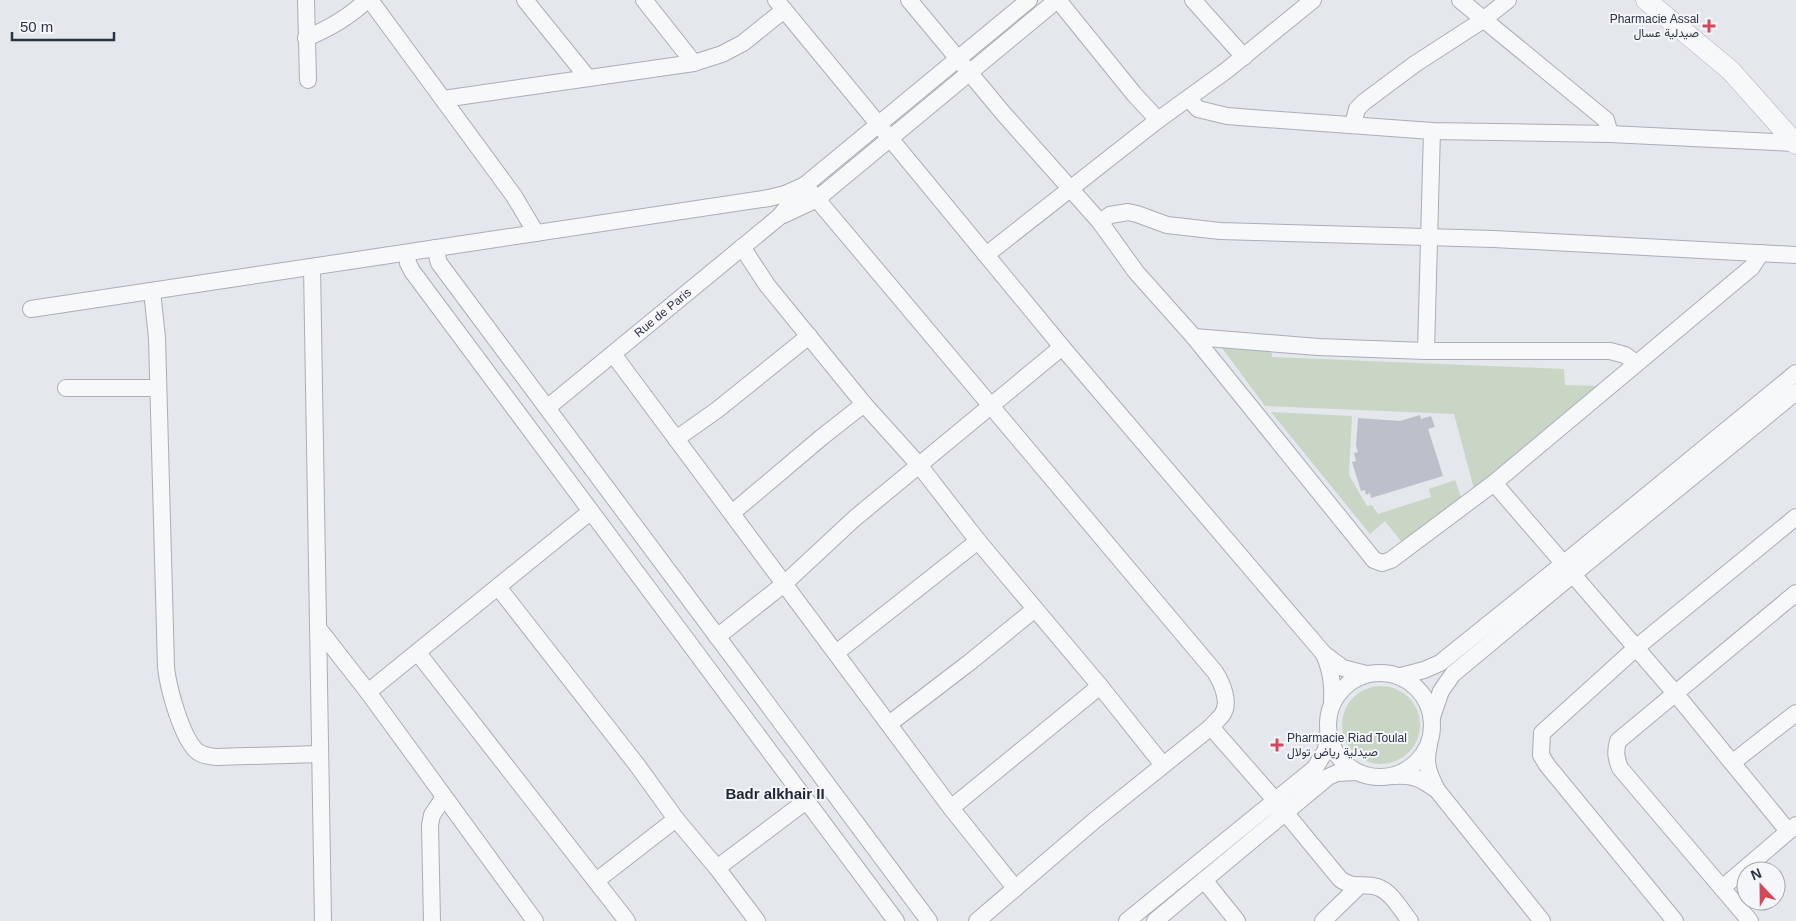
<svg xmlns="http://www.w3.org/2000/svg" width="1796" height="921" font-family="Arial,Vazirmatn,sans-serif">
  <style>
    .green { fill: #c9d6c5 }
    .building { fill: #bbc0ca }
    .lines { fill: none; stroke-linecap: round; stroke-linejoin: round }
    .minor-casing { stroke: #a9aeb7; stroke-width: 18 }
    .tertiary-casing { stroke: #a9aeb7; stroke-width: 21 }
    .minor { stroke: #f7f8fa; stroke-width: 16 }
    .tertiary { stroke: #f7f8fa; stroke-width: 20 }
    .poi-dot { fill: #d1495b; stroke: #f4f6f9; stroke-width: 2 }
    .labels { text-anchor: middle; stroke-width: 4; stroke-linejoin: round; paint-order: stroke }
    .poi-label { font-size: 12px; fill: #2b3445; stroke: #f4f6f9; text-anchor: end }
    .street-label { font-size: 12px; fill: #2b3445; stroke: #f4f6f9 }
    .quarter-label { font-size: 15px; font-weight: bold; fill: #1d2536; stroke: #f4f6f9 }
  </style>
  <rect width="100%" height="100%" fill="#e4e7ec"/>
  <g class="green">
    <path d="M1222,348L1271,350L1272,357L1564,369L1565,385L1600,386L1474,489L1454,414L1265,406Z"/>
    <path d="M1271,412L1352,416L1349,475L1367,506L1372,505L1378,514L1431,497L1429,489L1455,480L1461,497L1404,545L1385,521L1370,534Z"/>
    <circle cx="1381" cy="725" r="39"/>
  </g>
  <path class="building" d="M1420,415L1421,419L1431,416L1435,427L1428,429L1443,476L1371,498L1370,493L1366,495L1365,490L1361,491L1352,462L1356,461L1354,453L1358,452L1356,446L1358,418L1400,421Z"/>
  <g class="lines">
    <defs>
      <g id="minor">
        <path d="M306,0L308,80"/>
        <path d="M370,0L514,196L536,233"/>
        <path d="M525,0L588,78"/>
        <path d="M644,0L694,63"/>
        <path d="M776,0L1062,347L1324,654"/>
        <path d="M909,0L1003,113L1100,222L1136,272L1194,337L1374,560L1382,563L1391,560L1494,483L1752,267L1761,253"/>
        <path d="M1058,0L1134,94L1158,120"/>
        <path d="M1193,0L1244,57"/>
        <path d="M1460,0L1606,120L1610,134"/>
        <path d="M306,38C329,29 349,17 367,0"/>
        <path d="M443,99L694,63L722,54L743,43L784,10"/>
        <path d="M1189,99L1198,109L1227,116L1252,118L1432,131L1610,134L1796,143"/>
        <path d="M1353,125L1357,109L1364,102L1415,64L1483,20L1508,0"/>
        <path d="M783,215L817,199L1057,0"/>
        <path d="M1100,222L1110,215L1128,212L1137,214L1167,225L1220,231L1494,239L1796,255"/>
        <path d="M742,247L767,285L864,404L919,465L978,541L1100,686L1163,765"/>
        <path d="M435,248L439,263L929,921"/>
        <path d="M407,253L408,263L412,271L896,921"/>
        <path d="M986,255L1158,120L1227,70L1313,0"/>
        <path d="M312,267L323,921"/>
        <path d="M152,291L157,338L166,667C168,687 182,740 198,752C204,756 209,756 216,757L320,754"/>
        <path d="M31,309L769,198L785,194L805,185L1215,672C1222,683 1231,703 1222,715C1219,719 1214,723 1211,727L1095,820L977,921"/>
        <path d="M1194,337L1318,347L1426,351H1610L1625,355L1636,363"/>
        <path d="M1426,351L1432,131"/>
        <path d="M613,354L951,808L1015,888"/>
        <path d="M66,388H158"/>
        <path id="s1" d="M547,408L779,217L805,185L1029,0"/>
        <path d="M676,439L717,410L809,336"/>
        <path d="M1494,483L1675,693L1788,831"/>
        <path d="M732,513L822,437L864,404"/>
        <path d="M498,587L637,765L676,819L717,868L757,921"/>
        <path d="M318,628L368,692L535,921"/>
        <path d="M717,637L784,584L855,518L1062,347"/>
        <path d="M418,653L627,921"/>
        <path d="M836,653L978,541"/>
        <circle cx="1380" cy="725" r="52"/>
        <path d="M1401,676L1424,670L1440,663L1563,564L1796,373"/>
        <path d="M368,692L590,512"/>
        <path d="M1332,702C1333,684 1331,671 1324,654L1343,668L1366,674"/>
        <path d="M1432,717L1441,691L1453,674L1572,575L1796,392"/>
        <path d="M889,724L970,662L1035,609"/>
        <path d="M1211,727L1275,800L1340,879C1353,889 1363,883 1377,887C1391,891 1401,910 1410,921"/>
        <path d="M1733,762L1796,713"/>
        <path d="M1395,776C1415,775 1421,779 1437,790C1429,774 1424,763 1429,745"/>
        <path d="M1437,790L1542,921"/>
        <path d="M951,808L1100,686"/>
        <path d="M717,868L806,801"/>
        <path d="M1204,880L1237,921"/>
        <path d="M596,881L676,819"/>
        <path d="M1722,888L1796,825"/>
        <path d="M432,921L430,825L432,815L444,797"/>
        <path d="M1127,921L1315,768L1326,750L1328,736"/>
        <path d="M1155,921L1328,777L1337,773L1356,772"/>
        <path d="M1323,921L1359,886"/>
        <path d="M1675,921L1547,765L1541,755L1542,733L1637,647L1796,517"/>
        <path d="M1750,921L1620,768C1616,758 1615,752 1618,741L1796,593"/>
      </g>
      <path id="tertiary" d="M1646,0L1730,70L1796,144"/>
    </defs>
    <use href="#minor" class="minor-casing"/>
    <use href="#tertiary" class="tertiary-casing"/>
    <use href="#minor" class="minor"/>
    <use href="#tertiary" class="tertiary"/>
  </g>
  <g class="poi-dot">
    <path d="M1706.5 18.5h5v5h5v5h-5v5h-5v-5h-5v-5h5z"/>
    <path d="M1274.5 737.5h5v5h5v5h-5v5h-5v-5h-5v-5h5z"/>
  </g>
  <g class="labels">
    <g class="poi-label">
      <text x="1699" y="23">Pharmacie Assal<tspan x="1699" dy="14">صيدلية عسال</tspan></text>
      <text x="1287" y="742" text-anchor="start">Pharmacie Riad Toulal<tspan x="1287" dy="14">صيدلية رياض تولال</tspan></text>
    </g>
    <g class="street-label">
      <text dy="4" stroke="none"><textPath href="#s1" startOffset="150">Rue de Paris</textPath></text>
    </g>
    <g class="quarter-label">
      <text x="775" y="799">Badr alkhair II</text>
    </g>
  </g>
  <g transform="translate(1761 886) rotate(338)"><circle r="24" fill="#f4f6f9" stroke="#a4a8b1"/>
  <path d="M0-4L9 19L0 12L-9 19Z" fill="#d1495b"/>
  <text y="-8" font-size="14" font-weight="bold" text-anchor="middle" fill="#2b3445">N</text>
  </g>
  <path d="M12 32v8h102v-8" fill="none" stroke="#2b3445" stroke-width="2.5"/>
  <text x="20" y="32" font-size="15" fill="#2b3445" stroke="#f4f6f9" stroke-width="4" paint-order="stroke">50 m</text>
</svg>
